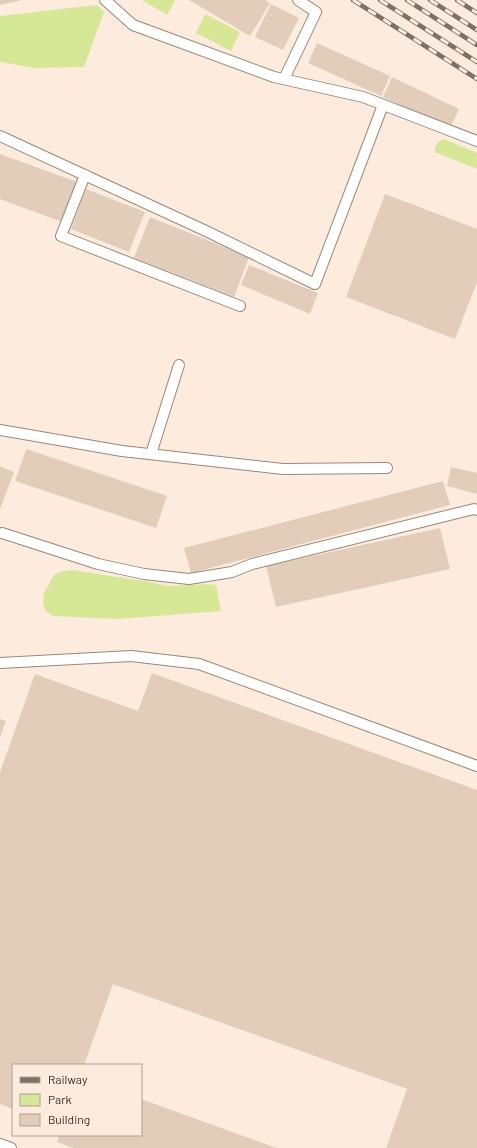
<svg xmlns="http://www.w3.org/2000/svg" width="477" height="1148" font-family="Barlow,sans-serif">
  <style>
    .green { fill: #d6e896 }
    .building { fill: #e2cdbb }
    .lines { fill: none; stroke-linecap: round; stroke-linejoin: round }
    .service-casing { stroke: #9a8776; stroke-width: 12 }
    .service { stroke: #fff; stroke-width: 10 }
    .rail-casing { stroke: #7c7167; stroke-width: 4.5 }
    .rail { stroke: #fdecdd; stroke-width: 3; stroke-dasharray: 9; stroke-linecap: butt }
  </style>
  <rect width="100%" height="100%" fill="#fdecdd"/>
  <g class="green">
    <path d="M142,0H175L167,15Z"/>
    <path d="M97,5L104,12L84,67L35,68L0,62V16Z"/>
    <path d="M205,14L240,32L231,51L196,33Z"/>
    <path d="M444,139L477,153V169L435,152C435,144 437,142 444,139Z"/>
    <path d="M72,570L150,582L167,586L207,584L216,585L221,611L118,619L53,616L45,610L43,603L44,593L54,575L63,571Z"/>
  </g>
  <g class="building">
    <path d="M0,0H19V1L0,5Z"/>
    <path d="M189,0H265L270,3L250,36Z"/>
    <path d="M271,4L299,18L283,50L255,37Z"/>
    <path d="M317,43L390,76L381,96L308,63Z"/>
    <path d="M392,77L459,109L450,128L383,97Z"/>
    <path d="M0,154L77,182L62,222L0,199Z"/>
    <path d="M86,189L145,212L129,252L71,229Z"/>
    <path d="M385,194L477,229V282L455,339L346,297Z"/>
    <path d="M150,217L249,257L234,297L134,258Z"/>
    <path d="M249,265L318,293L310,314L241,285Z"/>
    <path d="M26,449L167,496L156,528L15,481Z"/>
    <path d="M0,466L14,472L0,509Z"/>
    <path d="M451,467L477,473V494L447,486Z"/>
    <path d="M443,481L450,505L191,573L184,548Z"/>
    <path d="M440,528L450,569L276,607L266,566Z"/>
    <path d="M152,673L477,790V1148H386L407,1089L113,984L84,1065H13V1109L0,1104V772L35,674L138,711Z"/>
    <path d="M0,719L6,721L0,737Z"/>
    <path d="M141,1099L277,1148H73L57,1142L59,1135H141Z"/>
  </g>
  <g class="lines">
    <defs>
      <g id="service">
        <path d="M105,0L133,25L274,77L363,97L477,141"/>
        <path d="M284,79L316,12L298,0"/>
        <path d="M0,136L206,231L315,284L383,105"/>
        <path d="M85,175L61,236L240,306"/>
        <path d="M0,430L122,451L283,469L387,468"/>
        <path d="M151,454L179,365"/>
        <path d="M2,533L98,564L144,574L189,579L232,572L252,564L474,509L477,510"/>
        <path d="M0,663L131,656L199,664L477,766"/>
        <path d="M0,1144L11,1148"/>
      </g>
    </defs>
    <use href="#service" class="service-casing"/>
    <use href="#service" class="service"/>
    <defs>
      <g id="rail">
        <path d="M353,0L477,79"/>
        <path d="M380,0L477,62"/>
        <path d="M407,0L477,45"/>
        <path d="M430,0L477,30"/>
        <path d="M457,0L477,13"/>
      </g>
    </defs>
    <use href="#rail" class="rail-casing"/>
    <use href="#rail" class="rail"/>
  </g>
  <rect x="12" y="1064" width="130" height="72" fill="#fdecdd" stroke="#aea095"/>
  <rect x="20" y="1077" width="20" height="6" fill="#7c7167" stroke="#aea095"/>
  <text x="48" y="1084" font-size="12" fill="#372f28">Railway</text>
  <rect x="20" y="1094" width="20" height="12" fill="#d6e896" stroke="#aea095"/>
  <text x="48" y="1104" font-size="12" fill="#372f28">Park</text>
  <rect x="20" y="1114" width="20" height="12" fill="#e2cdbb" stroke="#aea095"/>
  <text x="48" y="1124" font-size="12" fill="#372f28">Building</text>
</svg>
